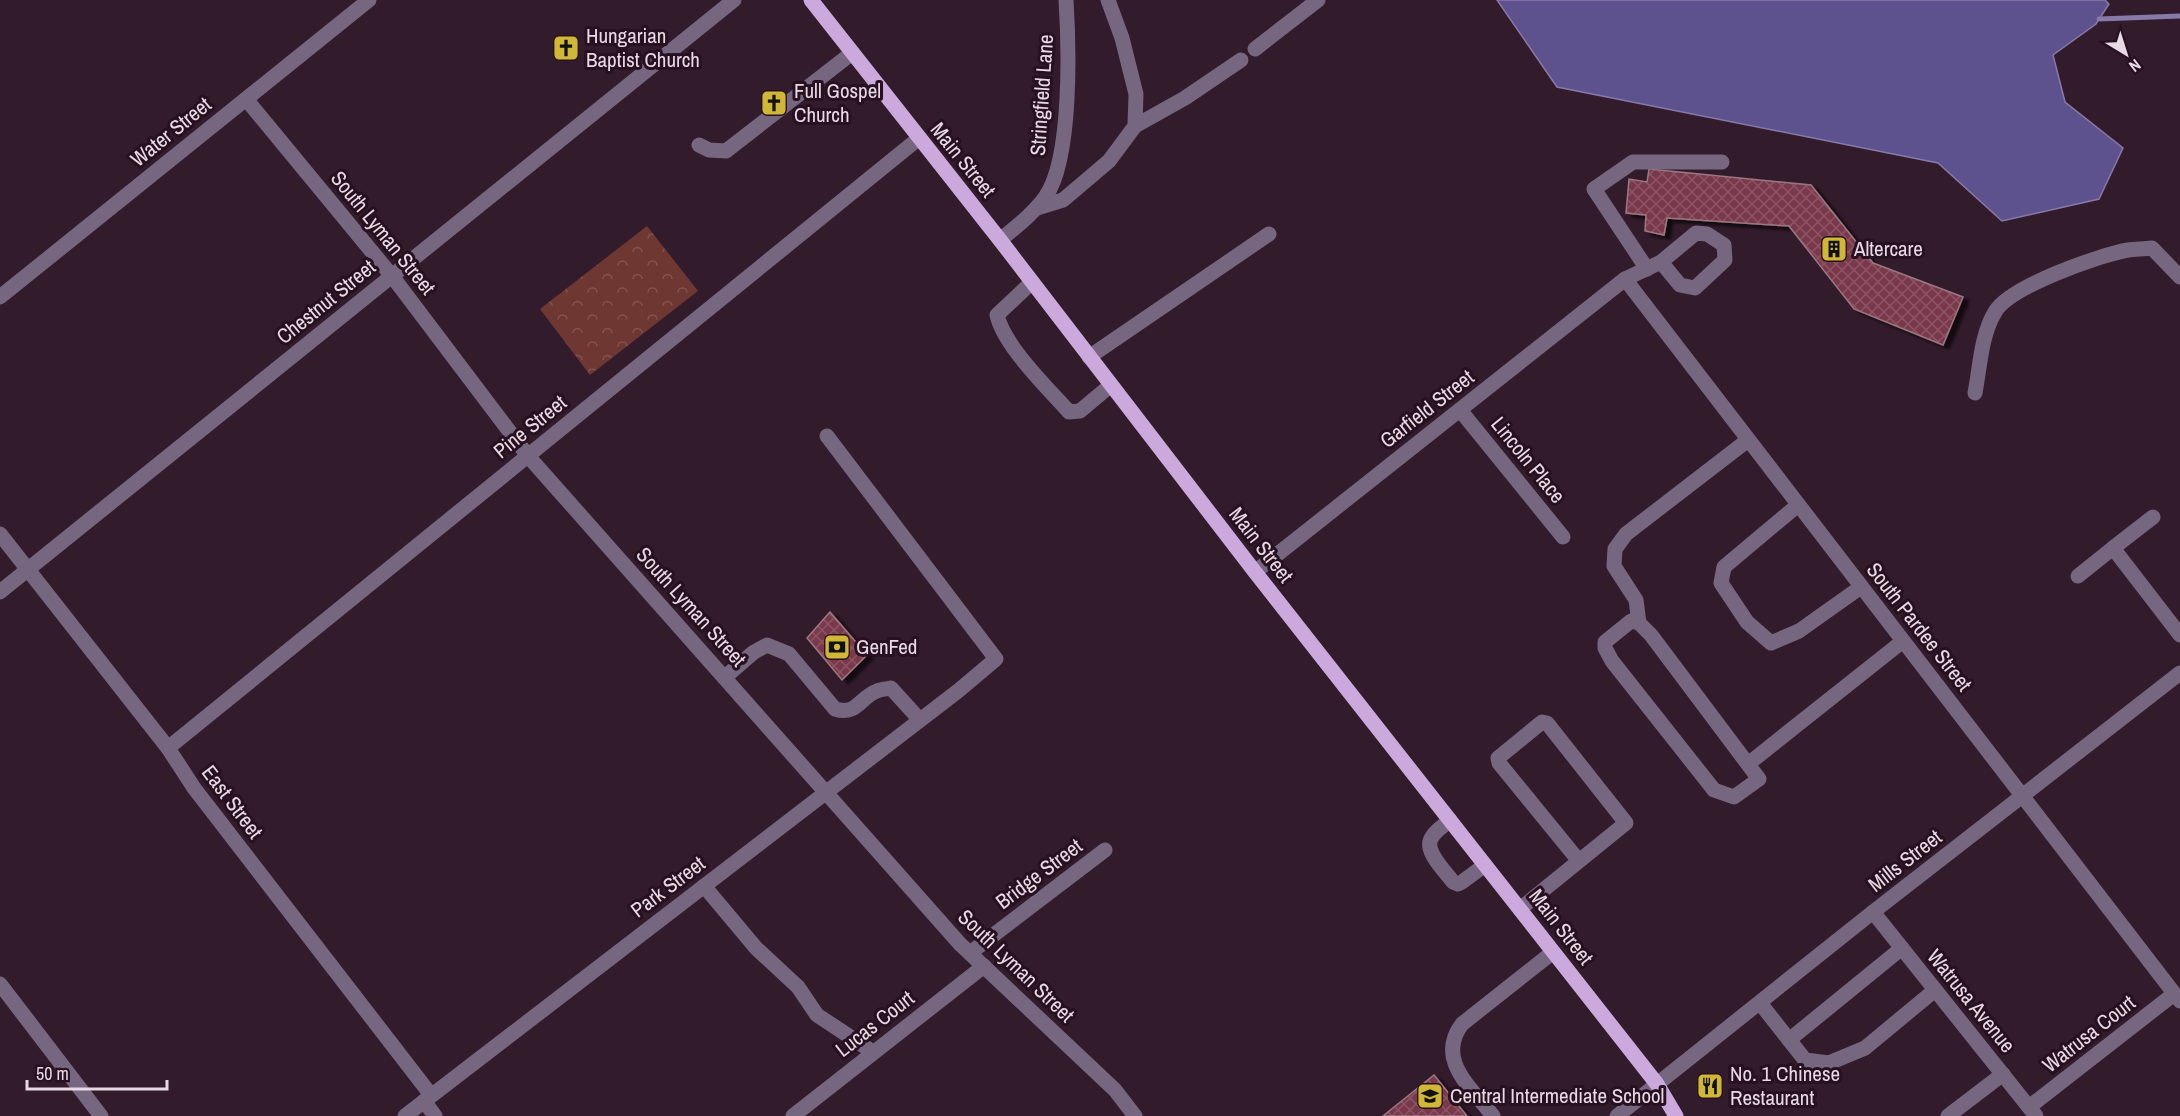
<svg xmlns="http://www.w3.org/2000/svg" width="2180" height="1116" font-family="'Archivo Narrow',sans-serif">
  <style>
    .forest { fill: url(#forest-crowns) }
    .water { fill: #5d528e; stroke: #877aa8; stroke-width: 1.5 }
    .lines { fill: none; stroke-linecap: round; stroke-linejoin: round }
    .stream { stroke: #877aa8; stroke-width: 5 }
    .building { fill: url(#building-cross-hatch); stroke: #9b7880; stroke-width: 1.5; filter: url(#shadow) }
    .minor { stroke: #77667f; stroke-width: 15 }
    .major { stroke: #cba9dd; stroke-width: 15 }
    .labels { text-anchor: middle; stroke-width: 6; stroke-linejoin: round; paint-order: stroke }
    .poi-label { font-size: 21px; fill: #e9d9e4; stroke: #271121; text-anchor: start }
    .street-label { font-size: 21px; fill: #e9d9e4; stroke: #271121 }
  </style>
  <defs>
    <pattern id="forest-crowns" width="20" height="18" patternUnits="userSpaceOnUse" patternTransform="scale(1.5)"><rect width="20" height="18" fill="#6f3732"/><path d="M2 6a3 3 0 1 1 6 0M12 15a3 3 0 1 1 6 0" fill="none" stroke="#845350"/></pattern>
    <pattern id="building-cross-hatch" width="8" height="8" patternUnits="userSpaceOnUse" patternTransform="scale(1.5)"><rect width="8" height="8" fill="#7a374c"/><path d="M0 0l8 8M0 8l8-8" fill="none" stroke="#8d5366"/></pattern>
    <filter id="shadow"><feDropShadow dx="6" dy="4" stdDeviation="1.5" flood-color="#0009"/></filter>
  </defs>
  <rect width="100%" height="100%" fill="#321b2b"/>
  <path class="forest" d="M647,226L698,291L590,375L540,309Z"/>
  <path class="water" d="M1497,0H2105L2109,4L2096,24L2053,55L2065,102L2123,148L2099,199L2002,221L1938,163L1557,87Z"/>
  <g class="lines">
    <path class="stream" d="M2099,19L2180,16"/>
  </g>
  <g class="building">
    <path d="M1649,169L1811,185L1873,263L1963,297L1943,345L1854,309L1789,226L1667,218L1664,235L1645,231L1646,215L1626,213L1629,179L1647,182Z"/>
    <path d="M830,612L867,655L842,680L807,638Z"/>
    <path d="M1434,1075L1467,1116H1383Z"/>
  </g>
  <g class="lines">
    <g class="minor">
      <path d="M1255,49L1318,0"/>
      <path d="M246,99L392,276L528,456L960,944L1115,1090L1135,1116"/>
      <path d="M1135,126L1185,98L1241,60"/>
      <path d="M699,145L709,150L726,151L852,53"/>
      <path d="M1037,208L1063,200L1109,161L1135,126L1136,94L1122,38L1108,0"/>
      <path d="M1000,240C1016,227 1034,213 1046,196C1072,157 1069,47 1066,0"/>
      <path d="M1647,269L1594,189L1633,162H1722"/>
      <path d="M1625,279L2180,1001"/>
      <path d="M1032,282L997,315C1004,346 1047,387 1069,412L1080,411L1111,385"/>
      <path d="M0,297L369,0"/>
      <path d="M1089,357L1269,234"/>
      <path d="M1975,393C1980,367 1981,335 1995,312C2009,287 2099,255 2128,250C2136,249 2144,249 2152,248L2180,277"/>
      <path d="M1460,410L1563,537"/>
      <path d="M1798,505L1724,567L1721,583L1747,622L1771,643L1799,631L1861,587"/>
      <path d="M0,534L168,748L194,788L431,1095"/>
      <path d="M2113,548L2153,517"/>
      <path d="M1255,572L1625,279L1661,262L1680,285L1695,288L1725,260L1724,245L1707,234L1696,233L1661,262"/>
      <path d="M2078,576L2113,548L2180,635"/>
      <path d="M0,592L734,0"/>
      <path d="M1631,621L1639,623L1651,635L1759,779L1734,797L1714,790L1612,661L1605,648V642Z"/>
      <path d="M1639,623L1636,600L1614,566L1615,549L1626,534L1748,440"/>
      <path d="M725,677L754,652L767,645L789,654L835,709C857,716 860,697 877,691C881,689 887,689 891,688L920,720"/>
      <path d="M168,748L918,139"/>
      <path d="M1748,764L1903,641"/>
      <path d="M1450,820C1445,825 1436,830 1432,837C1422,850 1446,872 1453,882L1458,884L1462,882L1485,865"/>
      <path d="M704,886L756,948L798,987L817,1015L873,1052"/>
      <path d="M1520,909L1626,823L1547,723L1542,722L1498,758L1499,763L1579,861"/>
      <path d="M1873,912L2036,1116"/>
      <path d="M970,953L1105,850"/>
      <path d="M0,984L101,1116"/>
      <path d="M1760,1003L1805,1060L1829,1063L1865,1048L1935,990"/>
      <path d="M1789,1040L1902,948"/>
      <path d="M424,1101L435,1116"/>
      <path d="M2029,1107L2174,994"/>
      <path d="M405,1116L958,691L996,659L827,436"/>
      <path d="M793,1116L984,966"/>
      <path d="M1493,1116C1472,1088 1435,1060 1462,1024L1553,952"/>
      <path d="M1617,1116L1873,912L2180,673"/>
      <path d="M1948,1116L2003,1074"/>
    </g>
    <path class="major" d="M811,0L1000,240L1255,572L1657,1084L1676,1116"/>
  </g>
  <defs>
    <symbol id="church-square" viewBox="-11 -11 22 22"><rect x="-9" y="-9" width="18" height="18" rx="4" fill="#d0b736" stroke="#271121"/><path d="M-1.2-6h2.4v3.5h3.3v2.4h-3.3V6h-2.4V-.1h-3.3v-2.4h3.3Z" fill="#111"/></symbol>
    <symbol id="building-square" viewBox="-11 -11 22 22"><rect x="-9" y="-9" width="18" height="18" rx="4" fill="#d0b736" stroke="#271121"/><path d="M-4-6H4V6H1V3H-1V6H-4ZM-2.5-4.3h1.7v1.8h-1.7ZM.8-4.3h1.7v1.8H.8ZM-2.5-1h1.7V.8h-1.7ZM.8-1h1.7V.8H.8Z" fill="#111"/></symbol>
    <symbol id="bank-square" viewBox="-11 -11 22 22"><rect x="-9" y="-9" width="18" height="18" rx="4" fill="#d0b736" stroke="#271121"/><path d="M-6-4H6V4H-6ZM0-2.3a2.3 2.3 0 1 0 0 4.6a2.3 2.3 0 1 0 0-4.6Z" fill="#111"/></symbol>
    <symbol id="restaurant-square" viewBox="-11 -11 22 22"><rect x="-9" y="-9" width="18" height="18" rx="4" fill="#d0b736" stroke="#271121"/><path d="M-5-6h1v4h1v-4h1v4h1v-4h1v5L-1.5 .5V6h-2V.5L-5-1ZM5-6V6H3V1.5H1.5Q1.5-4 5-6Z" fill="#111"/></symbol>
    <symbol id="school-square" viewBox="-11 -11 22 22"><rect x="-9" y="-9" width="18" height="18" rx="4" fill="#d0b736" stroke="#271121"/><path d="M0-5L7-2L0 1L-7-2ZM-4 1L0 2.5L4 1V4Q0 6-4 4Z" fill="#111"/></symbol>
  </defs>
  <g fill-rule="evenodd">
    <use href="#church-square" x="551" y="33" width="30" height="30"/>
    <use href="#church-square" x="759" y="88" width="30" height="30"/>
    <use href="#building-square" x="1819" y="234" width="30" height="30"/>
    <use href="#bank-square" x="822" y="632" width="30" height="30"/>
    <use href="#restaurant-square" x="1695" y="1071" width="30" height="30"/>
    <use href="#school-square" x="1415" y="1081" width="30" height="30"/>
  </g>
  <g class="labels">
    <g class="poi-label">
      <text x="586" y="43">Hungarian<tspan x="586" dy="24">Baptist Church</tspan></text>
      <text x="794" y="98">Full Gospel<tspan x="794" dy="24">Church</tspan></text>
      <text x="1854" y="256">Altercare</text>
      <text x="856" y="654">GenFed</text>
      <text x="1730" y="1081">No. 1 Chinese<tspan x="1730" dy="24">Restaurant</tspan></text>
      <text x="1450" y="1103">Central Intermediate School</text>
    </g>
    <g class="street-label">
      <text transform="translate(1042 95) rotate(-86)" y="7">Stringfield Lane</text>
      <text transform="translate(171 132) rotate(-39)" y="7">Water Street</text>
      <text transform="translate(963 160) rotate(51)" y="7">Main Street</text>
      <text transform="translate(383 233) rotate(51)" y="7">South Lyman Street</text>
      <text transform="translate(326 302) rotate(-39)" y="7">Chestnut Street</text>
      <text transform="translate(1427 409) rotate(-38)" y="7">Garfield Street</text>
      <text transform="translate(530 427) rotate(-39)" y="7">Pine Street</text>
      <text transform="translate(1528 460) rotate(51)" y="7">Lincoln Place</text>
      <text transform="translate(1261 545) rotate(52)" y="7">Main Street</text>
      <text transform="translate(691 607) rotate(48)" y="7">South Lyman Street</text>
      <text transform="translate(1919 627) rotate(52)" y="7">South Pardee Street</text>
      <text transform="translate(232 802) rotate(53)" y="7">East Street</text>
      <text transform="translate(1905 861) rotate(-38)" y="7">Mills Street</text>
      <text transform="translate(1039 874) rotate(-37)" y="7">Bridge Street</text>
      <text transform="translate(668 887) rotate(-37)" y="7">Park Street</text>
      <text transform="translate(1561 927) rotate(52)" y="7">Main Street</text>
      <text transform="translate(1016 966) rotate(44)" y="7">South Lyman Street</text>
      <text transform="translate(1971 1001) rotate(51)" y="7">Watrusa Avenue</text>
      <text transform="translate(875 1024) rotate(-38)" y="7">Lucas Court</text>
      <text transform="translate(2089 1034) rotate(-38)" y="7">Watrusa Court</text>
    </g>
  </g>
  <g transform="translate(2126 54) rotate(142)" stroke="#271121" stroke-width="4.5" paint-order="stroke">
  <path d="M0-4.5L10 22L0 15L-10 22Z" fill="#e9d9e4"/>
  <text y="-9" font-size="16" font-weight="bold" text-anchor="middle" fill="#e9d9e4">N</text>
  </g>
  <path d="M27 1080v9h140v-9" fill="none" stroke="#e9d9e4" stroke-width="3"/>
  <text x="36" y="1080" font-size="18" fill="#e9d9e4" stroke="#271121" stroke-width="4.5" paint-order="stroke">50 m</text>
</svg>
